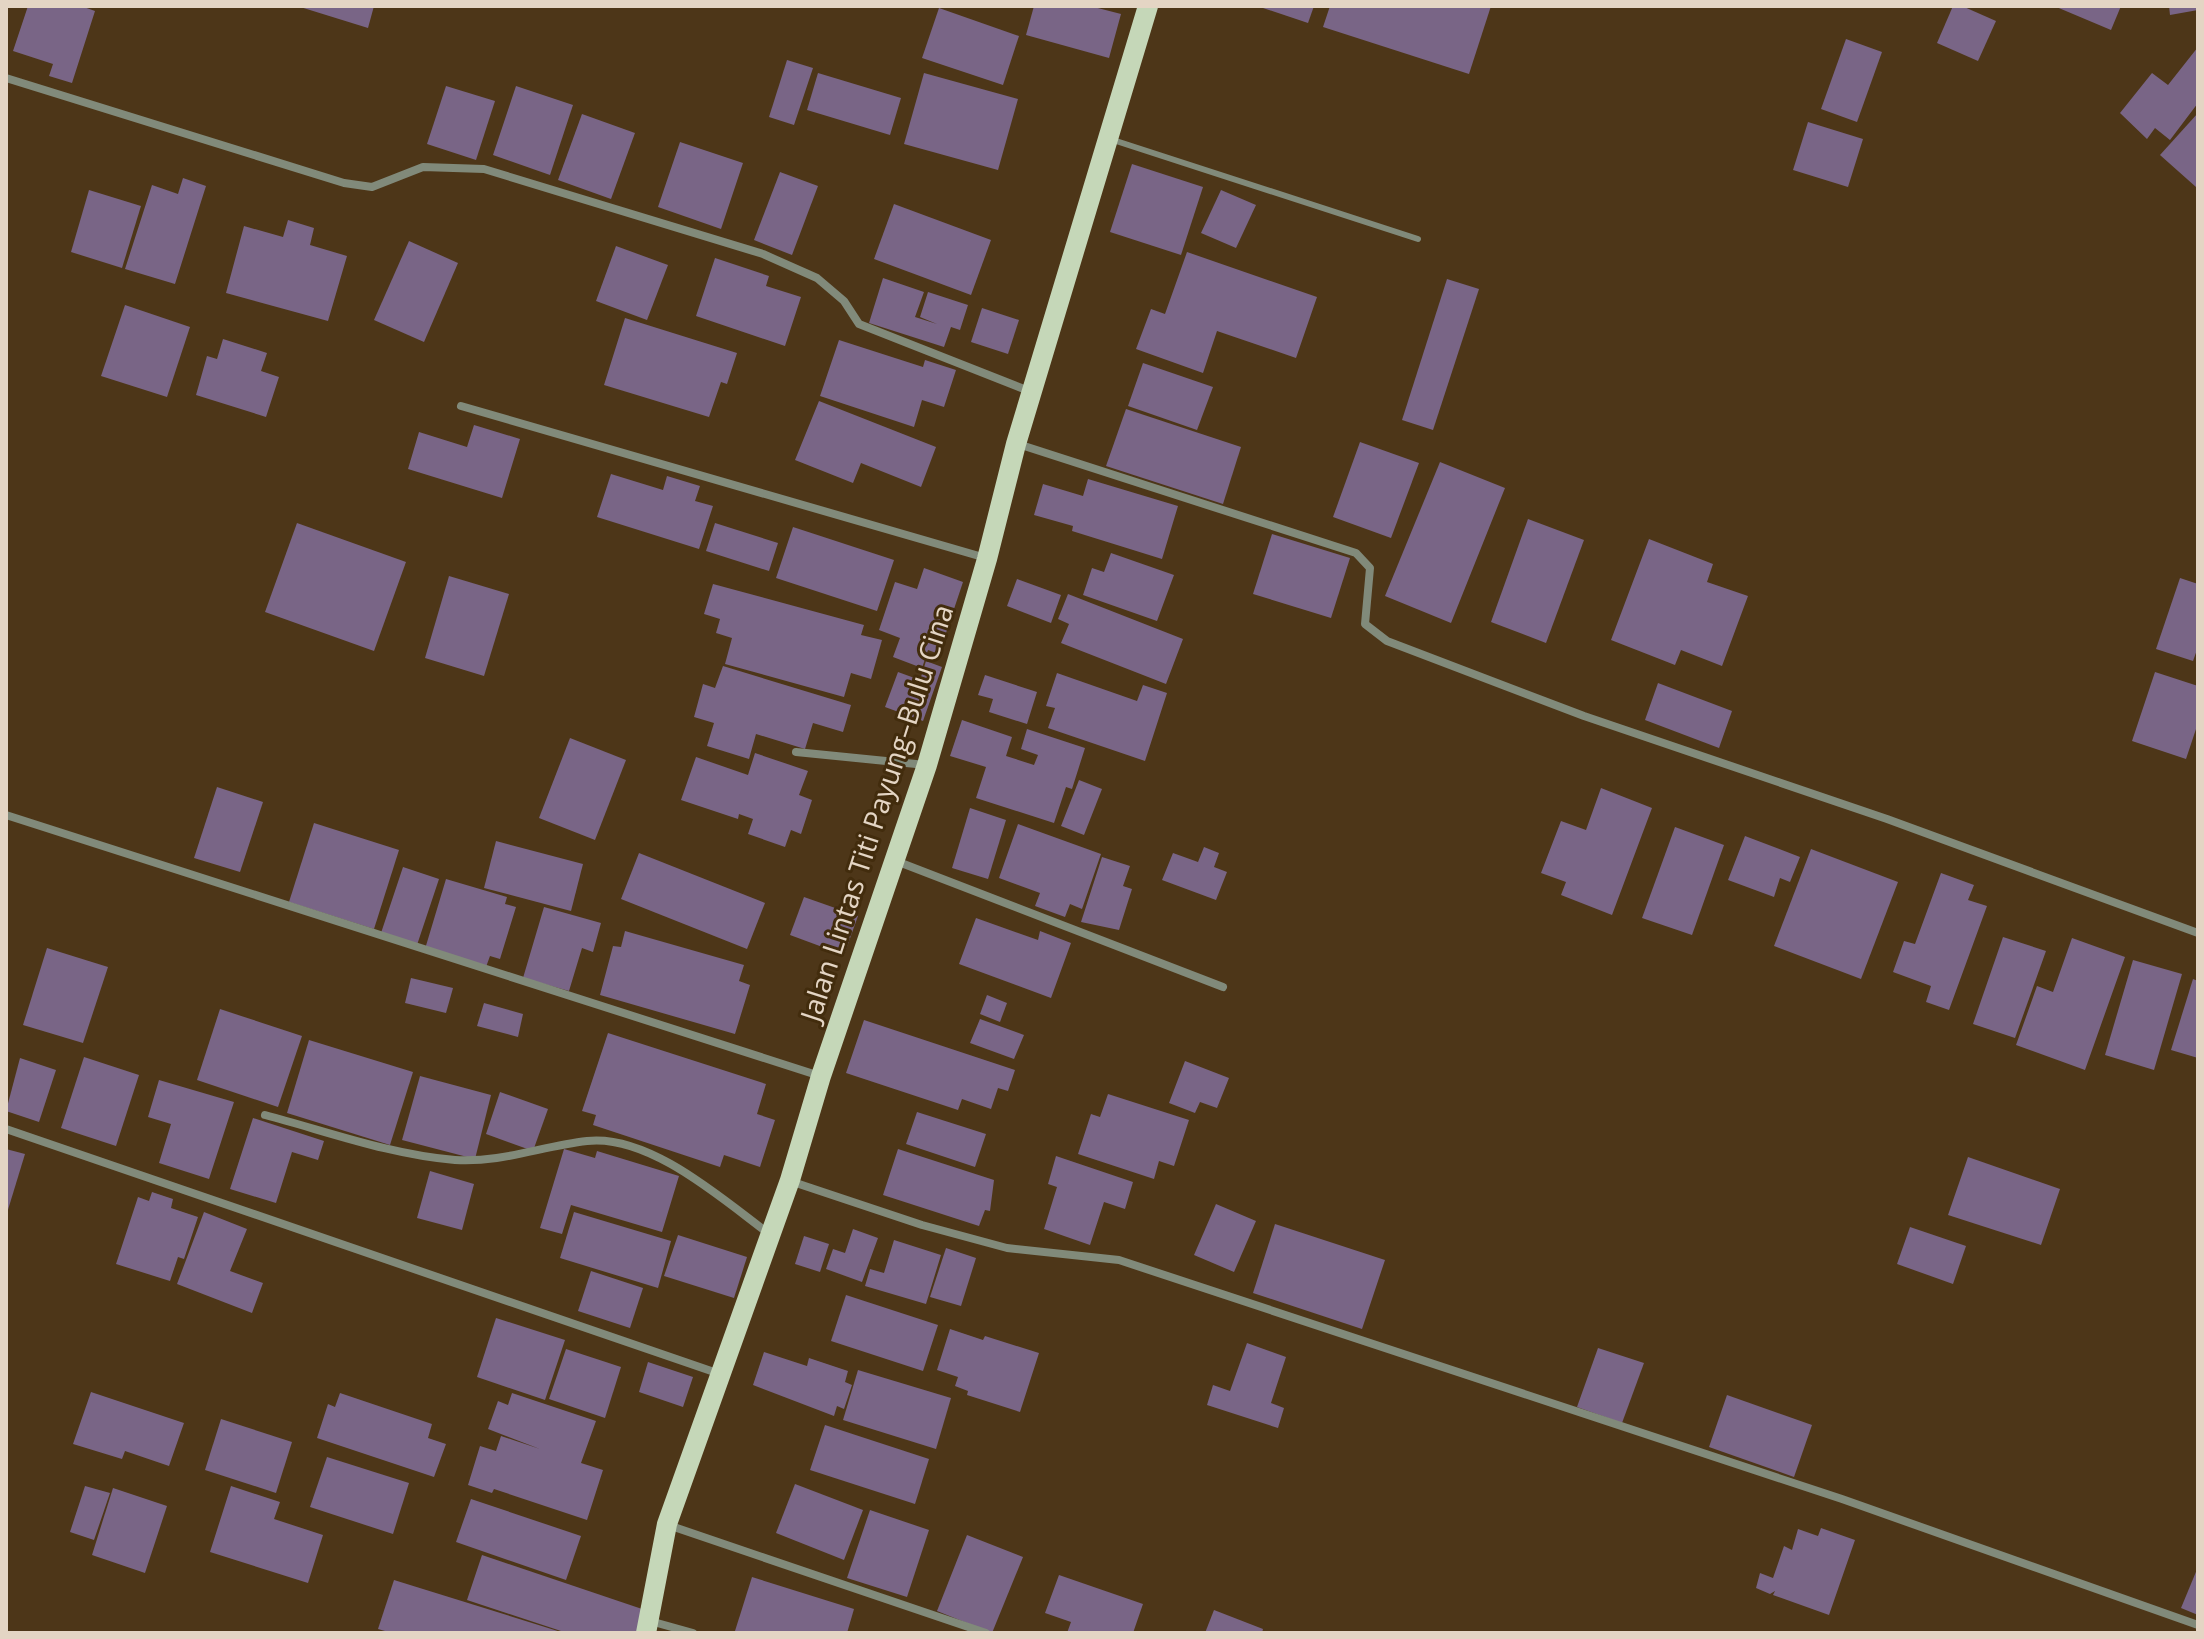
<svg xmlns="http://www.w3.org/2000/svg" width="2204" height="1639" font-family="'Open Sans',sans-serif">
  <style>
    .building { fill: #796586 }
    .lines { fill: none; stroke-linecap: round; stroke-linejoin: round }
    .service { stroke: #818a7a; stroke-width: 6 }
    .minor { stroke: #818a7a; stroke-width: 8 }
    .primary { stroke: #c5d7b8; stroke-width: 20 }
    .labels { text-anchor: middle; stroke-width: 6; stroke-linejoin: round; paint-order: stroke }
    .street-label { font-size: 28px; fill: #e4d5c4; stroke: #422c0d }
  </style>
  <rect width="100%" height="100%" fill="#4d3618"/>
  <g class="building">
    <path d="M28,6H81L95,11L72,83L49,76L53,64L13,51Z"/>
    <path d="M297,6H374L368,28Z"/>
    <path d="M1034,6H1090L1121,14L1109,58L1026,35Z"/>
    <path d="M1257,6H1314L1308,23Z"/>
    <path d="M1330,6H1491L1469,74L1323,27Z"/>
    <path d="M1953,6H1962L1996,21L1978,61L1937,43Z"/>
    <path d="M2054,6H2121L2111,30Z"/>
    <path d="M2169,6H2198V10L2170,15Z"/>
    <path d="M939,8L1019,36L1003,85L922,58Z"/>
    <path d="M1846,39L1882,52L1857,122L1821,109Z"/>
    <path d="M2198,47V103L2170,140L2155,128L2147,139L2120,113L2152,73L2168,85Z"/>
    <path d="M787,60L813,68L794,125L769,117Z"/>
    <path d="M818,73L901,98L890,135L807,110Z"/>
    <path d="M924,73L1018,99L998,170L904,144Z"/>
    <path d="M446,86L495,101L476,160L427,144Z"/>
    <path d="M516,86L573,105L550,175L493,155Z"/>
    <path d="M2198,113V184L2196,187L2160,155Z"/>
    <path d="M582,114L635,133L611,199L558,180Z"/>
    <path d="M1808,122L1863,139L1848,187L1793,170Z"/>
    <path d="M680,142L743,163L721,229L658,207Z"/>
    <path d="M1132,164L1203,187L1181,255L1110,232Z"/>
    <path d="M780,172L818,186L792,255L754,240Z"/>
    <path d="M183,178L206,186L175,284L125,269L152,185L178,194Z"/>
    <path d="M89,190L141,206L122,268L71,252Z"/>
    <path d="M1221,190L1256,205L1236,248L1201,233Z"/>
    <path d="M894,204L991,240L971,295L874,259Z"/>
    <path d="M288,220L314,228L310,245L347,256L328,321L226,293L244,226L283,237Z"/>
    <path d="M409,241L458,263L424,342L374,320Z"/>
    <path d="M616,246L668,265L647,320L596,301Z"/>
    <path d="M1187,252L1317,297L1296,358L1217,331L1203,373L1136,349L1151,309L1165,314Z"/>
    <path d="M715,258L769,276L766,286L801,297L785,346L696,316Z"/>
    <path d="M883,278L924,292L915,317L937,324L920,317L928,292L968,305L960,330L951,327L944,347L869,323Z"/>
    <path d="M1447,279L1479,289L1433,430L1402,420Z"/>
    <path d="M125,305L190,327L167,397L101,376Z"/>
    <path d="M982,308L1019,320L1008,354L971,342Z"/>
    <path d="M625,318L737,353L727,384L721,382L709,417L604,385Z"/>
    <path d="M223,339L267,353L261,371L279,377L266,417L196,395L207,356L217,359Z"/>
    <path d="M839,340L923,367L925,360L956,370L944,407L922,400L914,427L820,396Z"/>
    <path d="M1143,363L1213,387L1197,430L1128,406Z"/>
    <path d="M819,401L936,447L921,487L861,463L853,483L795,460Z"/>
    <path d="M1126,409L1241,447L1223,504L1106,466Z"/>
    <path d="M474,425L520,439L502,498L408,469L419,432L467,447Z"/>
    <path d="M1360,442L1419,463L1391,538L1333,517Z"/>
    <path d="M1440,462L1505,488L1451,623L1385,596Z"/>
    <path d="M611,474L663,490L667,476L700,486L695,501L713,506L699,549L597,517Z"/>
    <path d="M1088,479L1178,506L1162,559L1072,531L1073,526L1034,515L1043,484L1083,496Z"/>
    <path d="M1528,519L1584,540L1546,643L1491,622Z"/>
    <path d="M297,523L406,562L374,651L265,612Z"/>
    <path d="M715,523L778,543L769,571L706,551Z"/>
    <path d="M793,527L894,560L877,611L776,578Z"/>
    <path d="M1272,534L1350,558L1331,618L1253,594Z"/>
    <path d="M1649,539L1713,564L1707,582L1748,596L1722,666L1681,650L1675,665L1611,640Z"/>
    <path d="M1111,553L1174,575L1157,621L1083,595L1092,568L1104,572Z"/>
    <path d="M924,568L963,582L939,654L928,650L922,668L893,657L900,638L879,630L895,582L917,589Z"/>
    <path d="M449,576L509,594L484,676L425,658Z"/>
    <path d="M2180,578L2198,584V647L2193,661L2156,649Z"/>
    <path d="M1017,579L1061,595L1051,623L1007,606Z"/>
    <path d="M713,584L864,625L861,635L882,640L871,679L851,673L844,697L725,664L732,638L716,633L720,619L704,614Z"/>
    <path d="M1068,594L1183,639L1166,684L1061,643L1069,624L1058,619Z"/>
    <path d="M926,661L942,667L923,721L885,707L898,672L920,680Z"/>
    <path d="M723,666L851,705L843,732L813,723L805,749L756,734L749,759L707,746L714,723L694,717L703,684L715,688Z"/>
    <path d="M2155,672L2198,686V723L2186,759L2132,741Z"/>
    <path d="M1057,673L1137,701L1143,685L1167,693L1145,761L1048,728L1055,708L1046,706Z"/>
    <path d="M985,675L1037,692L1027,724L989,712L993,699L978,695Z"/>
    <path d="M1658,683L1732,711L1719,748L1645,720Z"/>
    <path d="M962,720L1012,737L1006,756L1034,765L1038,755L1021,749L1027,729L1085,748L1072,789L1066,787L1054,823L976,798L986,767L950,756Z"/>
    <path d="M570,738L626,760L595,840L539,818Z"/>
    <path d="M755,753L808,771L799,795L812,800L801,834L791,830L785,847L748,834L753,819L739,814L738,819L681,800L696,757L748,775Z"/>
    <path d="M1079,780L1102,789L1084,835L1061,826Z"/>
    <path d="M217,787L263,802L240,872L194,858Z"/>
    <path d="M1601,788L1652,808L1612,915L1561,895L1566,882L1541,873L1561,821L1586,830Z"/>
    <path d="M970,808L1006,820L988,879L952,868Z"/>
    <path d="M314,823L399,850L374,929L289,902Z"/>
    <path d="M1018,824L1101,854L1082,909L1070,904L1065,917L1035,906L1040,893L999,878Z"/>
    <path d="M1675,827L1724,845L1692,935L1642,918Z"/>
    <path d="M1745,836L1800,857L1790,882L1780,878L1774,897L1728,880Z"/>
    <path d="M496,841L583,864L571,911L484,888Z"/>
    <path d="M1204,847L1219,853L1214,867L1227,872L1216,900L1162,880L1173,853L1198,862Z"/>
    <path d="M1811,849L1898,882L1861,979L1774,946Z"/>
    <path d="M639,853L765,903L747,949L621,899Z"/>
    <path d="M1102,857L1130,866L1123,886L1132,889L1119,930L1081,922Z"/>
    <path d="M403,867L439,879L417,945L381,933Z"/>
    <path d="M1941,873L1974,885L1968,900L1987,906L1949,1010L1926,1002L1931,986L1893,972L1904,941L1915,944Z"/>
    <path d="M446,879L507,897L505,904L516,907L500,959L490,956L486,967L425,949Z"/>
    <path d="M804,897L858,916L844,955L790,935Z"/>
    <path d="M544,907L601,923L593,952L582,948L569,991L523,978Z"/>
    <path d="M976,918L1038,940L1040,931L1071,943L1051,998L959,964Z"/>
    <path d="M625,931L744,965L739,981L750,985L735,1034L600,995L613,946L621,947Z"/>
    <path d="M2003,937L2046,951L2015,1038L1973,1024Z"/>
    <path d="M2072,938L2125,957L2085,1070L2016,1045L2037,986L2053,992Z"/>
    <path d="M47,948L108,967L83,1043L23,1025Z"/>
    <path d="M2133,960L2182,974L2154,1070L2105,1055Z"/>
    <path d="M411,978L453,988L446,1013L405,1003Z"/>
    <path d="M2193,979L2198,981V1058L2171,1050Z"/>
    <path d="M987,995L1007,1003L1000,1022L980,1014Z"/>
    <path d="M484,1003L523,1014L518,1037L477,1026Z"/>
    <path d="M220,1009L302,1036L278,1107L197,1080Z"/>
    <path d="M980,1019L1024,1035L1014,1059L970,1043Z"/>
    <path d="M864,1020L1015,1070L1008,1091L998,1088L991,1109L962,1099L958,1110L846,1073Z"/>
    <path d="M608,1033L766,1084L757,1114L775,1120L760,1167L724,1155L720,1167L593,1125L596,1115L582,1111Z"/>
    <path d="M309,1040L413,1072L390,1145L287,1113Z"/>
    <path d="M84,1057L139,1075L116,1146L61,1128Z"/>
    <path d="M20,1058L56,1070L39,1122L6,1111Z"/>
    <path d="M1185,1061L1229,1078L1217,1108L1200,1102L1195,1113L1169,1103Z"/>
    <path d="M420,1076L491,1095L475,1159L402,1140Z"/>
    <path d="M159,1080L234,1102L209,1179L159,1163L171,1124L148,1117Z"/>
    <path d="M500,1092L548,1109L533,1151L486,1134Z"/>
    <path d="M1108,1094L1189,1120L1174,1166L1159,1161L1154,1179L1078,1154L1091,1114L1100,1117Z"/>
    <path d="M917,1112L986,1134L975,1167L906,1144Z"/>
    <path d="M253,1118L324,1141L318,1160L292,1152L276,1203L230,1189Z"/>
    <path d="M6,1149L25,1154L7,1213H6Z"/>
    <path d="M564,1149L595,1158L597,1151L679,1176L662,1232L571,1205L562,1234L540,1228Z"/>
    <path d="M898,1149L994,1180L990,1211L985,1210L979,1226L883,1195Z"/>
    <path d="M1056,1156L1133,1182L1125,1209L1104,1202L1090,1245L1044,1229L1057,1187L1048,1184Z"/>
    <path d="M1968,1157L2060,1189L2041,1245L1948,1215Z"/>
    <path d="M430,1171L474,1184L462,1230L417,1218Z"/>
    <path d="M152,1192L173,1199L171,1208L198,1217L184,1259L178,1257L170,1281L116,1264L138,1197L149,1201Z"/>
    <path d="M1216,1204L1256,1221L1234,1272L1194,1255Z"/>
    <path d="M204,1212L247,1229L230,1271L263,1283L252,1313L177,1284Z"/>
    <path d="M574,1212L671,1241L658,1288L560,1258Z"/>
    <path d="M1275,1224L1385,1260L1362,1329L1253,1293Z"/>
    <path d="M1910,1227L1966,1246L1953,1284L1897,1264Z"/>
    <path d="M853,1229L878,1238L862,1282L826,1269L833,1249L845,1253Z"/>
    <path d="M678,1235L747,1257L734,1298L664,1276Z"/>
    <path d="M804,1236L829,1244L820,1272L795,1264Z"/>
    <path d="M894,1240L941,1255L926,1304L865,1286L870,1269L884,1273Z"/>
    <path d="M946,1248L976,1258L961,1306L930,1297Z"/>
    <path d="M591,1271L643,1288L630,1328L578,1311Z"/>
    <path d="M846,1295L938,1325L923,1371L831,1341Z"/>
    <path d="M496,1318L565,1340L545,1400L477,1377Z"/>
    <path d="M950,1329L983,1340L985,1336L1039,1353L1020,1412L967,1395L968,1391L955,1386L958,1377L937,1370Z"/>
    <path d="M1247,1343L1286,1357L1271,1403L1284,1408L1278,1428L1207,1405L1213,1385L1230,1391Z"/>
    <path d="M1598,1348L1644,1363L1622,1423L1577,1407Z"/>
    <path d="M566,1349L621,1367L605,1418L549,1399Z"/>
    <path d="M764,1352L807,1366L809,1358L848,1371L845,1382L852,1385L844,1409L837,1406L834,1416L753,1385Z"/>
    <path d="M648,1362L693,1377L683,1407L639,1392Z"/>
    <path d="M858,1370L951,1398L936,1449L843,1420Z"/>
    <path d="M91,1392L184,1423L169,1466L125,1451L122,1459L73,1444Z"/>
    <path d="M340,1393L432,1424L428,1438L446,1444L434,1477L317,1438L328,1404L335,1407Z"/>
    <path d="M512,1393L596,1421L581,1463L603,1470L587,1520L494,1489L492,1493L468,1485L480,1446L496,1451L501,1436L540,1449L488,1429L498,1401L508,1405Z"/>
    <path d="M1727,1395L1812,1425L1794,1477L1709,1447Z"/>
    <path d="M221,1419L292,1442L276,1493L205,1470Z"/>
    <path d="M825,1425L929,1459L915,1504L810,1470Z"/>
    <path d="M327,1457L409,1483L393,1534L310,1507Z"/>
    <path d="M795,1484L863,1510L844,1560L776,1533Z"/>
    <path d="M85,1486L110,1493L94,1540L70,1532Z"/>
    <path d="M231,1486L280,1502L274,1519L323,1535L308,1583L210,1552Z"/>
    <path d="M113,1488L167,1506L145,1573L92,1555Z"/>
    <path d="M471,1499L581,1536L566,1580L456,1542Z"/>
    <path d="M870,1510L929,1530L907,1597L847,1578Z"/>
    <path d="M1821,1528L1855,1540L1829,1615L1773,1595L1775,1591L1770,1594L1756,1588L1760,1573L1773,1578L1784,1546L1792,1550L1798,1529L1818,1536Z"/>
    <path d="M967,1535L1023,1557L992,1633L937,1611Z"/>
    <path d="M482,1555L645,1610L638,1633H567L467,1600Z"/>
    <path d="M2198,1567V1615L2181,1608Z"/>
    <path d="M1059,1575L1143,1604L1133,1633H1067L1071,1622L1045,1613Z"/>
    <path d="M752,1577L854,1609L847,1633L735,1631Z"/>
    <path d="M394,1580L561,1632V1633H392L378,1629Z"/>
    <path d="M1214,1610L1263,1629L1262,1633H1205Z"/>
  </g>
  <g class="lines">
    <path class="service" d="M1113,140L1418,239"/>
    <g class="minor">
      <path d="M6,78L344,183L372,187L423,167L484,169L763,254L817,278L844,301L859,324L1029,391"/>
      <path d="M461,406L986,558"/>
      <path d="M1018,444L1356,553L1370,568L1365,624L1387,641L1584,716L1887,819L2198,933"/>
      <path d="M796,752L926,765"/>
      <path d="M6,815L820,1076"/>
      <path d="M896,861L1223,987"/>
      <path d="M265,1115C326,1131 391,1155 455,1160C501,1163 542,1146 587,1141C649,1134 721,1198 768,1233"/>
      <path d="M6,1129L720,1374"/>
      <path d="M790,1181L922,1225L1007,1248L1119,1260L1842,1499L2198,1625"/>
      <path d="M668,1525L986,1633"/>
      <path d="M650,1621L693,1633"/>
    </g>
    <path class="primary" d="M646,1633L667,1524L790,1180L821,1076L927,765L987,559L1016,444L1148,6"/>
  </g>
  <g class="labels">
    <g class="street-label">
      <text transform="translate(877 813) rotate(-72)" y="10">Jalan Lintas Titi Payung–Bulu Cina</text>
    </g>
  </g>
  <rect width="2204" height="1639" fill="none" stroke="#e4d5c4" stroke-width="16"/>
</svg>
